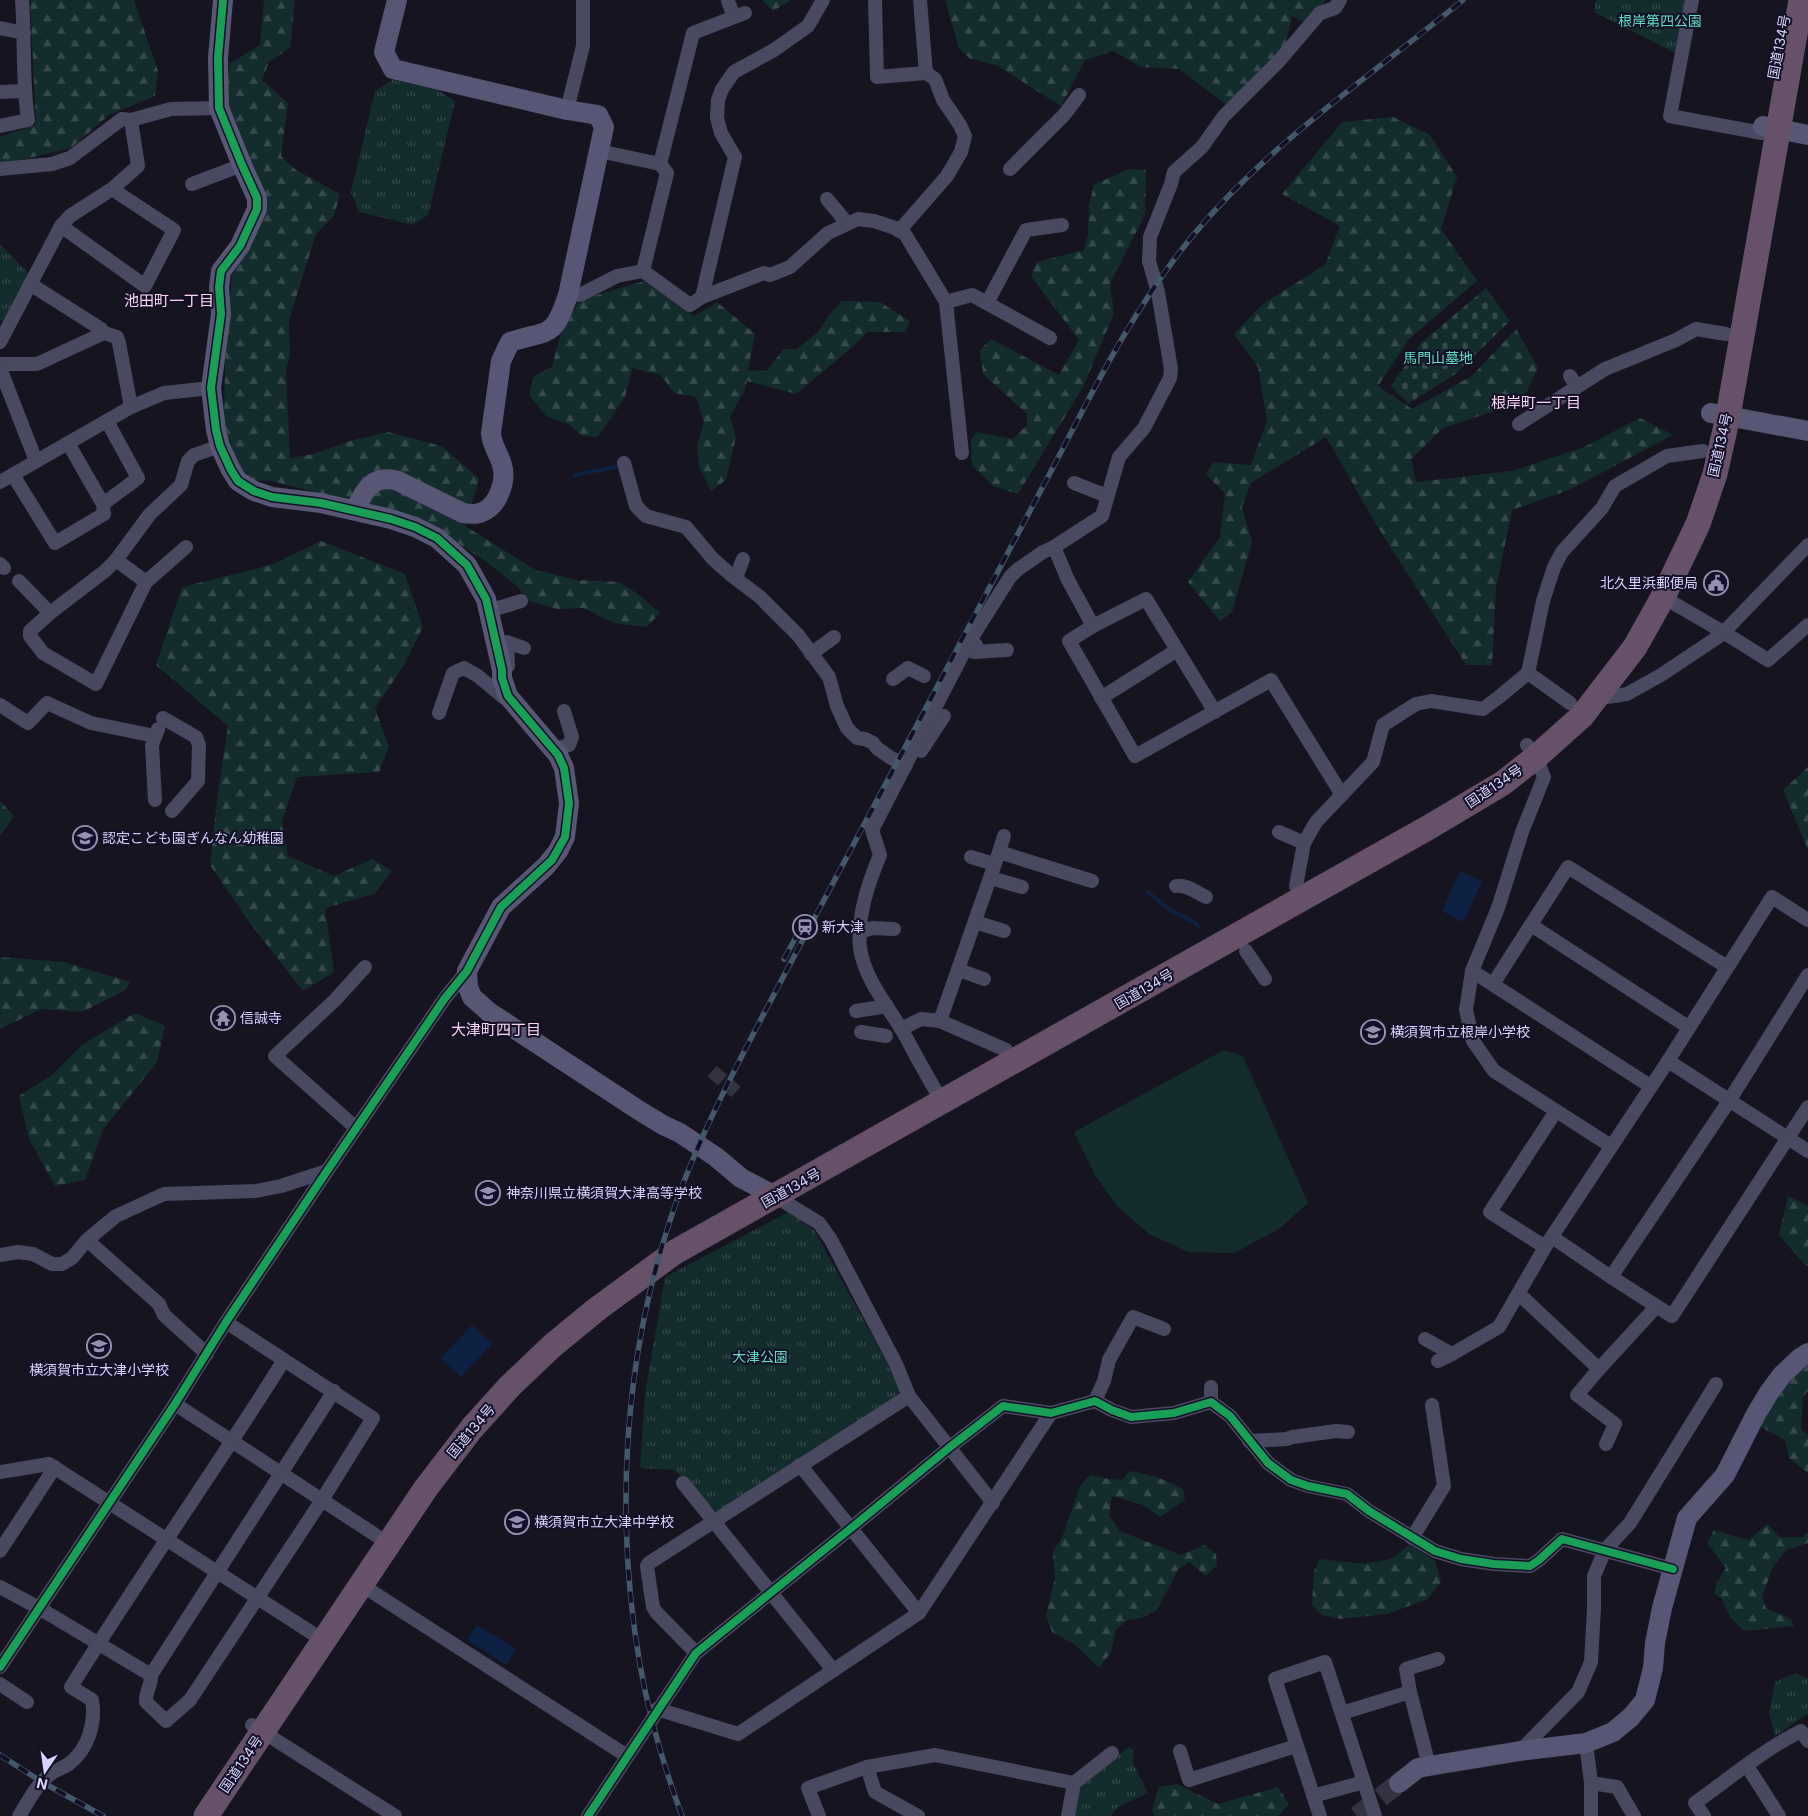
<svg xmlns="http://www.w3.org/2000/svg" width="1808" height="1816" font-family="Inter,'Noto Sans JP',sans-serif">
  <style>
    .green { fill: #132c2d }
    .forest { fill: url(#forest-firs) }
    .cemetery { fill: url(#cemetery-stones) }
    .park { fill: url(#park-tufts) }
    .water { fill: #0d2144 }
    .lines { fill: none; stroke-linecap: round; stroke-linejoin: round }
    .stream { stroke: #0d2144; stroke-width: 4 }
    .street-tunnel { stroke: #333142; stroke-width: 14; stroke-dasharray: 14 7; stroke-linecap: butt }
    .secondary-tunnel { stroke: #333142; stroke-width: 20; stroke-dasharray: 20 10; stroke-linecap: butt }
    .street { stroke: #4a4962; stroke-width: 14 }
    .secondary { stroke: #575674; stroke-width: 20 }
    .highway { stroke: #67516a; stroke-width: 25 }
    .rail-casing { stroke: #43596b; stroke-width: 5.5 }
    .rail { stroke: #130f26; stroke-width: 4; stroke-dasharray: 11; stroke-linecap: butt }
    .cycleway-casing { stroke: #130f26; stroke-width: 11 }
    .cycleway { stroke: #1a9f57; stroke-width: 8 }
    .labels { text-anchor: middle; stroke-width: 4; stroke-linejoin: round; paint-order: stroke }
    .park-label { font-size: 14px; fill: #5fe0c0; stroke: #130f26 }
    .street-label { font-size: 14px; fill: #d9d4ff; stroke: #130f26 }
    .poi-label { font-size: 14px; fill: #d9d4ff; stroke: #130f26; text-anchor: start }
    .neighbourhood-label { font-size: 15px; fill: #ffd6f0; stroke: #130f26 }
  </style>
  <defs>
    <pattern id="forest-firs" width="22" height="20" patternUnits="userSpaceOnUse" patternTransform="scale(1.25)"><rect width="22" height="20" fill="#132c2d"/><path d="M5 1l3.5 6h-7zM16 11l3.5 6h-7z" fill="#354a4c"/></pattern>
    <pattern id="cemetery-stones" width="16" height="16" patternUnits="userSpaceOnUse" patternTransform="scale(1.25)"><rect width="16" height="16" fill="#132c2d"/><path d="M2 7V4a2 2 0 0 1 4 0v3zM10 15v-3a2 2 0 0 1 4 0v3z" fill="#354a4c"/></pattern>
    <pattern id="park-tufts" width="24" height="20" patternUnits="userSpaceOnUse" patternTransform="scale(1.25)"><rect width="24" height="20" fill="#132c2d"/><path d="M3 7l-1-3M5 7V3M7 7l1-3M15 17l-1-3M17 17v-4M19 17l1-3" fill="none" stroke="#354a4c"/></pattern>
  </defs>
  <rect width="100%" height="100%" fill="#161421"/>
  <path class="green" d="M1224,1050L1243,1056L1308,1203L1279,1229L1234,1253L1188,1252L1149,1234L1116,1205L1095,1175L1074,1132Z"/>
  <g class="forest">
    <path d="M30,0H134L158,71L155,96L109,115L71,148L0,165V137L36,125Z"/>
    <path d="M264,0H295L290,48L269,62L262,80L288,103L281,156L296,170L340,194L334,216L316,234L289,320L290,355L286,370L290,458L314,454L350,441L388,432L442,446L479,479L465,526L536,570L577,580L619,582L638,594L660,613L647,627L614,623L584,608L557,609L529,601L517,586L485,561L423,521L384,509L271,481L251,480L237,461L224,423L225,363L232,271L263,220L258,175L242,144L225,102L230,63L260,45Z"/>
    <path d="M762,0H791L773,11Z"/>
    <path d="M945,0H1325L1315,28L1292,16L1285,48L1227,105L1179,69L1141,67L1113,51L1085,60L1061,106L998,66L969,58L959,48Z"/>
    <path d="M1393,117L1430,135L1457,177L1441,229L1477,281L1409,339L1378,386L1412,409L1472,376L1516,329L1538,368L1522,402L1443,428L1411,459L1416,482L1512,471L1582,448L1640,418L1673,435L1569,490L1512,510L1496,588L1492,665H1466L1377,526L1326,437L1251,483L1242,507L1252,542L1232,612L1220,621L1188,582L1220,537L1225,493L1206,475L1213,462L1251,465L1267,421L1258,367L1234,334L1263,304L1325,265L1340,226L1282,194L1342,122Z"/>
    <path d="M1128,169L1146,170L1145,215L1110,283L1114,313L1083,387L1018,494L993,486L972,465L971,441L976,432L1013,439L1027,425V414L983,374L980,350L991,339L1059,375L1079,340L1031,276L1037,262L1084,250L1088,235L1089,205L1094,185Z"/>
    <path d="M644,281L694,316L717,302L755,334L748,370L766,371L784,349H797L818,332L830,314L842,301L880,302L910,321L905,332H868L848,351L796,394L747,381L745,390L730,417L736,437L726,480L711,491L699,467L697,446L704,422L696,397L674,393L661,375L632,368L625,397L598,437L582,436L570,425L546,416L529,395L534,376L552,367L560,336L577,304L597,295Z"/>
    <path d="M321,541L405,574L423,627L404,665L375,708L389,747L379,772L297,777L282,821L288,856L334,876L372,859L392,871L374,894L325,908L334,972L303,991L250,923L210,865L217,800L228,726L156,665L182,587L271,565Z"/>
    <path d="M1808,767V850L1783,790Z"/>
    <path d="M0,801L14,816L0,836Z"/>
    <path d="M0,957L64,962L130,982L126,990L82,1012L41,1009L0,1029Z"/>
    <path d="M135,1013L165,1026L157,1062L103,1130L85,1180L55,1186L29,1139L19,1096L52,1075L83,1044Z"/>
    <path d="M1788,1196L1808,1206V1266L1804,1264L1779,1235Z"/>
    <path d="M1808,1365V1391L1803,1397L1801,1429L1808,1435V1473L1789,1458L1785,1440L1759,1426L1786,1378Z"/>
    <path d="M1130,1471C1149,1474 1166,1479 1183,1489L1185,1500L1160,1517L1143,1505L1112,1496L1109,1515L1120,1531L1181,1555L1205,1545L1216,1554L1217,1565L1206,1576L1189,1562L1178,1569L1172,1582L1156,1611L1141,1618L1128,1620L1116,1629L1111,1652L1099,1668L1074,1644L1052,1632L1046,1616L1055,1578L1053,1552L1063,1535L1080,1486L1090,1475L1109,1479L1122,1480Z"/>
    <path d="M1768,1524L1779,1537H1802L1808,1532V1543L1786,1550L1772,1569L1762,1597L1766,1608L1791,1619L1794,1626L1744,1631L1731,1618L1721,1598L1714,1594L1716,1584L1726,1568L1707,1543L1714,1530L1748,1540Z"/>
    <path d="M1411,1544L1435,1561L1441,1582L1428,1599L1387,1614L1341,1619L1322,1615L1312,1605L1314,1571L1320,1559L1363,1564L1391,1559Z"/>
    <path d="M1177,1784L1218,1804L1278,1787L1289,1804L1278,1816H1154L1152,1809L1159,1787Z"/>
  </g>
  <path class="cemetery" d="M1486,288L1510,321L1454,375L1408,404L1391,386L1421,343Z"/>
  <g class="park">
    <path d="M1596,0H1685L1675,53L1594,12Z"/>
    <path d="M392,80L436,89L455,101L428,215L413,225L359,212L351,192L375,91Z"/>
    <path d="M0,244L30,275L5,322L0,320Z"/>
    <path d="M789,1212L814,1230L906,1397L717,1512L674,1470L640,1468L645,1393L665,1277Z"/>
    <path d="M1796,1673L1808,1679V1714L1775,1736L1769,1712L1775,1682Z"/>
    <path d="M1129,1747L1134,1750L1133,1763L1148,1793L1118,1807L1111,1816H1074L1080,1784Z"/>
  </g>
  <g class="water">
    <path d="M1460,871L1482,881L1463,922L1442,911Z"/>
    <path d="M472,1325L492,1344L461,1377L441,1358Z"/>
    <path d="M477,1625L516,1649L506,1665L467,1640Z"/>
  </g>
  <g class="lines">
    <g class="stream">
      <path d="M575,475L620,466"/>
      <path d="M1148,892L1171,911L1194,922L1198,926"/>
    </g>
    <path class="street-tunnel" d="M712,1071L736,1092"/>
    <path class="secondary-tunnel" d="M1357,1816L1399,1783"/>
    <g class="street">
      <path d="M875,0L877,77L926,73L935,79L943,100L960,125L965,136L961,152L947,176L899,231"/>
      <path d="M920,0L926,73"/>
      <path d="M1692,0L1670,116L1762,133"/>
      <path d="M728,1L734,17"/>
      <path d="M0,28L24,33"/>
      <path d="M0,92L24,91"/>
      <path d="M567,110L583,46V0"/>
      <path d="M0,126L28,120C22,80 25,40 22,0"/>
      <path d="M660,164L693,33L745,13"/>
      <path d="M0,169L52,164L70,158L122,119L131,120L171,109L219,108"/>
      <path d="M1010,169L1064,115L1079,95"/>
      <path d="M192,184L242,165"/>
      <path d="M827,199L847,223"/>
      <path d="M61,226L145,286L174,230L112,189"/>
      <path d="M643,271L690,305L702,297L764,273L770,275L790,267L828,233L858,219L874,221L895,228L905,234L946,302L962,453"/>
      <path d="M30,284L101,329L104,333"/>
      <path d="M568,295H580L617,276L643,271L667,173L660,164L599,151"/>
      <path d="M702,297L735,157L721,133L717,118L718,100L722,89L734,72L774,50L808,26L823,0"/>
      <path d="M946,302L972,295L1050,338"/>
      <path d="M987,303L1026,230L1062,225"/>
      <path d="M0,342L61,226L70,216L112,189L138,166L131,120"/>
      <path d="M0,364H37L104,333L117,337L119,343L131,407L164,393L211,388"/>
      <path d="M0,368L36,461"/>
      <path d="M1570,376L1577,387"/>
      <path d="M1519,424L1605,369L1676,340L1696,329L1726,334"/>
      <path d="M68,443L103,504"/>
      <path d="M624,463L636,506L646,516L686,527L713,559L731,575L760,597L798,635L829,677L837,706L847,728L857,738L865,739L873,743L877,748L891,758L906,765"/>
      <path d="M13,475L55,543L104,514L103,504L138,478L107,421"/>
      <path d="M0,482L131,407"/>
      <path d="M1074,483L1107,496"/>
      <path d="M186,547L146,582L96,684L43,653L30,636V631L50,613L105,571L116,560L150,514L181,485L188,461L194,455L220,446"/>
      <path d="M1054,547L1068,580L1093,626"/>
      <path d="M116,560L146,582"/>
      <path d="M0,564L4,568"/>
      <path d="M736,578L743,559"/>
      <path d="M19,581L50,613"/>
      <path d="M1663,597L1723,632L1768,660L1808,625"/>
      <path d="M489,611L521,601"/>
      <path d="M969,642L976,645L974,652L1007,650"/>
      <path d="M811,654L834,637"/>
      <path d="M508,666L507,642L524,648"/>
      <path d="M1528,673L1570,703"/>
      <path d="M893,679L908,668L924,676"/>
      <path d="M1101,698L1177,650"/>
      <path d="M1594,699L1627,694L1661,675L1721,635L1808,545"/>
      <path d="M0,705L28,723L47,703L91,723L155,736"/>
      <path d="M1215,712L1146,599L1093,626L1069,641L1135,756L1271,680L1342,795"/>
      <path d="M439,713L453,673L464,668L478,676L503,697L508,696"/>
      <path d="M163,718L196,737L199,745L198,781L172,811"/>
      <path d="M1527,745L1536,757L1544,777L1522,832L1498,908L1472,971L1466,1010L1473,1041L1494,1071L1611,1146"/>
      <path d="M552,750L569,745L572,737L564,711"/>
      <path d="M921,751L944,716"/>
      <path d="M155,800L152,745L158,729"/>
      <path d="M1279,832L1304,843"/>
      <path d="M999,852L1004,836"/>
      <path d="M971,857L994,864"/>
      <path d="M991,878L1022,887"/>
      <path d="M1176,886C1186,884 1196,892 1206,897"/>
      <path d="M1296,886L1304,843L1316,822L1373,762L1383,725L1416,704L1431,701L1483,709L1499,697L1528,673L1543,601L1554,567L1562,552L1602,508L1615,486L1667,456L1703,451"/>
      <path d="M975,922L1004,931"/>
      <path d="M1531,925L1688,1027"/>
      <path d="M861,932L872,928L894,929"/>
      <path d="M1246,951L1265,979"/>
      <path d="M959,970L984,979"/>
      <path d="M1472,971L1650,1086"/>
      <path d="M1493,984L1568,867L1727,967"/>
      <path d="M856,1011L887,1006"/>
      <path d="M940,1021L999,852L1092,881"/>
      <path d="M901,1029L921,1019L940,1021L1006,1050"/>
      <path d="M861,1032L886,1036"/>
      <path d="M1668,1061L1808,1151"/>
      <path d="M936,1091C924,1071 913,1050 902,1030C887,1006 864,977 860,948C857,916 868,884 880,855L872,830L969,642L1010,577L1017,570L1043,552L1054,547L1102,516L1119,457L1144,428L1170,378L1171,369L1158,292L1149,261L1150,237L1171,184L1174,172L1202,147L1224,116L1279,61L1320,13L1335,8L1340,0"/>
      <path d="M1556,1111L1490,1212L1545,1247L1668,1061L1772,897L1808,920"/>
      <path d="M356,1128L275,1056L335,1000L365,967"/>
      <path d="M775,1196L819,1223L831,1240L896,1364L909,1396L993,1503"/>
      <path d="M1552,1237L1611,1277L1672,1316L1808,1107"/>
      <path d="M87,1240L159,1304L164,1315L207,1354"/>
      <path d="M0,1255L18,1252L33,1254L52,1264H62L72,1258L87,1240L116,1216L164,1194L256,1191L281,1186L327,1171"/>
      <path d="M1611,1277L1729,1101L1808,975"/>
      <path d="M1519,1294L1599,1369"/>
      <path d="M226,1322L373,1418L322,1500L190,1700L166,1721L146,1702C145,1692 152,1685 151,1675L334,1391"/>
      <path d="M1425,1339L1452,1354"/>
      <path d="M1438,1361L1452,1354L1499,1327L1545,1247"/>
      <path d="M1211,1387V1402"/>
      <path d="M1095,1401L1104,1381L1109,1360L1133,1317L1164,1329"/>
      <path d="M175,1404L377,1536"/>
      <path d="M1249,1441L1287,1439L1292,1437L1336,1431L1348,1432"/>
      <path d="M1606,1444L1615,1424L1577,1395L1599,1369L1656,1307"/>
      <path d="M800,1465L919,1613"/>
      <path d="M0,1472L49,1464L312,1633"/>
      <path d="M683,1483L833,1670"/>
      <path d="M1412,1538L1444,1486L1432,1405"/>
      <path d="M0,1551L55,1467"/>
      <path d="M360,1584L627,1756"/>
      <path d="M0,1587L39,1608L151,1675"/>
      <path d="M696,1653L656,1612L653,1607L647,1566L649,1563L909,1396"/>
      <path d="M0,1667L175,1404L226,1322L327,1171L445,998L467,971"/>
      <path d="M0,1684L27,1702"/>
      <path d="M657,1709L738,1734L919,1613L1051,1413"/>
      <path d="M1342,1713L1410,1692"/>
      <path d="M252,1725L395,1816"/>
      <path d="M1586,1743L1591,1783V1816"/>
      <path d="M1180,1751L1189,1780L1296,1746"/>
      <path d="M1520,1751L1578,1692L1591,1662L1594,1608V1576L1605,1550L1630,1523L1716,1384"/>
      <path d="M1429,1766L1410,1692L1406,1669L1438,1659"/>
      <path d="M1747,1766L1779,1816"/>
      <path d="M867,1767L875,1792L918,1816"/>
      <path d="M1591,1783L1617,1787L1634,1816"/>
      <path d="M1313,1796L1364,1782"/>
      <path d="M19,1816C28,1802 36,1785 49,1775C55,1770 64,1768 70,1763C88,1749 96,1723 92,1700L71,1687C140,1576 215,1470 284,1360"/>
      <path d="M588,1816L696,1653L850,1529L950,1447L1003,1406L1051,1413L1095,1401L1112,1410L1131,1417L1174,1413L1211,1402L1230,1416L1268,1463L1291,1480L1308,1486L1347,1494L1369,1511L1435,1551L1461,1559L1494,1564L1530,1566L1539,1560L1562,1539L1673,1569"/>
      <path d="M819,1816L808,1788L867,1767L935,1755L1074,1783"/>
      <path d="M1068,1816L1074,1783L1112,1753"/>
      <path d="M1320,1816L1275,1679L1325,1662L1375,1816"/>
      <path d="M1704,1816L1695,1803C1730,1778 1763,1750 1801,1731L1808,1741"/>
    </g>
    <g class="secondary">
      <path d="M223,0L218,58L219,108L242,165L257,198V209L240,246L221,271L219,287L221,314L211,388L216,430L220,446L231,470L238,481L254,491L272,497L321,503L391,519L415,527L437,538L467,565L486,599L502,670V678L508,696L558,755L564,768L569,803L565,837L558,851L546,866L501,907L467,971L468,987L472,997L489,1012L640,1111L663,1125L680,1133L716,1157L741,1178L775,1196"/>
      <path d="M1763,126L1808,135"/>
      <path d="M1711,413L1808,431"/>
      <path d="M355,510C365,489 373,474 398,481L463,513C469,514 476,515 482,512C498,506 507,481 502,465C499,453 492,447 491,433L501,361L510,342C550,329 553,340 568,295L604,127L598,115L567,110L393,69L384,52L397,0"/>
      <path d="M1399,1783L1418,1768L1429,1766L1520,1751L1586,1743L1613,1732L1631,1717L1645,1700L1653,1668L1655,1643L1662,1608L1687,1518L1725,1475L1756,1414L1770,1391L1782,1375L1800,1358L1808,1353"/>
    </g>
    <path class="highway" d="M206,1816L426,1488L472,1428L510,1386L552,1346L597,1309L675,1252L1431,826L1503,783L1536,757L1582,716L1635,647L1663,597L1698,524L1715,474L1728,416L1801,0"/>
    <defs>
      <g id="rail">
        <path d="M784,959L802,926"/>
        <path d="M0,1755L42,1782L103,1816"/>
        <path d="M682,1816C664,1767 649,1716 640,1665C615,1522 623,1368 667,1230C694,1143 738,1063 780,983C832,884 885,786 937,687C977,610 1018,533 1059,456C1099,378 1139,300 1195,233C1271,142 1372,75 1463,0"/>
      </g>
    </defs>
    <use href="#rail" class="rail-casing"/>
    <use href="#rail" class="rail"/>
    <defs>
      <g id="cycleway">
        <path d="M0,1667L175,1404L226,1322L327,1171L445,998L467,971L501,907L552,860L565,837L569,803L564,768L558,755L508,696L502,678V670L486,599L467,565L437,538L415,527L391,519L321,503L272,497L254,491L238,481L231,470L220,446L216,430L211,388L221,314L219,287L221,271L240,246L257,209V198L242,165L219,108L218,58L223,0"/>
        <path d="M588,1816L696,1653L850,1529L950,1447L1003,1406L1051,1413L1095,1401L1112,1410L1131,1417L1174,1413L1211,1402L1230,1416L1268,1463L1291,1480L1308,1486L1347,1494L1369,1511L1435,1551L1461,1559L1494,1564L1530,1566L1539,1560L1562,1539L1673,1569"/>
      </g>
    </defs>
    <use href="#cycleway" class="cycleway-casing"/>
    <use href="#cycleway" class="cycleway"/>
  </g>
  <defs>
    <symbol id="civic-ring" viewBox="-11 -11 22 22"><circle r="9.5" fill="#130f26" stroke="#9591b1" stroke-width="1.5"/><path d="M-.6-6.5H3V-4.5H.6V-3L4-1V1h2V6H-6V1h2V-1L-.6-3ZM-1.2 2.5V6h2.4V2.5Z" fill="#9591b1"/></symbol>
    <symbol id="school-ring" viewBox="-11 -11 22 22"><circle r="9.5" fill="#130f26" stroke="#9591b1" stroke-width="1.5"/><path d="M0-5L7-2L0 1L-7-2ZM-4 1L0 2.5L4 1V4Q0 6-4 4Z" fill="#9591b1"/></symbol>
    <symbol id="station-ring" viewBox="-11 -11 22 22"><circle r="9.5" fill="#130f26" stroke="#9591b1" stroke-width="1.5"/><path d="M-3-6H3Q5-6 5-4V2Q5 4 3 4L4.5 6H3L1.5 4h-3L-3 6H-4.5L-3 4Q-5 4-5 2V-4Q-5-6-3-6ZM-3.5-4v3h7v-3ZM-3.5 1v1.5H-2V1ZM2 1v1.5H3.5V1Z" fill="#9591b1"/></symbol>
    <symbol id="temple-ring" viewBox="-11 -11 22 22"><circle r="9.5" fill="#130f26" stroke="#9591b1" stroke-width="1.5"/><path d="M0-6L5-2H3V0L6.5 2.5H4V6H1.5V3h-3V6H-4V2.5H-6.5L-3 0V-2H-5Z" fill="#9591b1"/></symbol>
  </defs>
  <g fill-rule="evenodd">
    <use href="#civic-ring" x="1702" y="569" width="28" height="28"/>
    <use href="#school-ring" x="71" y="824" width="28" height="28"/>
    <use href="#station-ring" x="791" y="913" width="28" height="28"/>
    <use href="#temple-ring" x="209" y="1004" width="28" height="28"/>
    <use href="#school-ring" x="1359" y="1018" width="28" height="28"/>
    <use href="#school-ring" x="474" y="1179" width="28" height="28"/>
    <use href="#school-ring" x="85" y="1332" width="28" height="28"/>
    <use href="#school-ring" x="503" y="1508" width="28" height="28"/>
  </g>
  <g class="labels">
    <g class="park-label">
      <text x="1660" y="26">根岸第四公園</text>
      <text x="1438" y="363">馬門山墓地</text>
      <text x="760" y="1362">大津公園</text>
    </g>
    <g class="street-label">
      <text transform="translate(1779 47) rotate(-79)" y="5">国道134号</text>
      <text transform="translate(1720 445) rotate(-77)" y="5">国道134号</text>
      <text transform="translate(1494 786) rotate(-34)" y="5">国道134号</text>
      <text transform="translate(1144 989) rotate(-30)" y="5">国道134号</text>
      <text transform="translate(791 1188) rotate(-29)" y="5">国道134号</text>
      <text transform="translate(471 1431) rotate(-50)" y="5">国道134号</text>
      <text transform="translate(241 1764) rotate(-56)" y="5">国道134号</text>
    </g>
    <g class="poi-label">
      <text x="1698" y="588" text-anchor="end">北久里浜郵便局</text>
      <text x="102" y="843">認定こども園ぎんなん幼稚園</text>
      <text x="822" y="932">新大津</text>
      <text x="240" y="1023">信誠寺</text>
      <text x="1390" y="1037">横須賀市立根岸小学校</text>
      <text x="506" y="1198">神奈川県立横須賀大津高等学校</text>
      <text x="99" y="1375" text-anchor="middle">横須賀市立大津小学校</text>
      <text x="534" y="1527">横須賀市立大津中学校</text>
    </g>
    <g class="neighbourhood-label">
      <text x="169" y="306">池田町一丁目</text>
      <text x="1536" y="408">根岸町一丁目</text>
      <text x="496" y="1035">大津町四丁目</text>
    </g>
  </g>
  <g transform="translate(45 1771) rotate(193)" stroke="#130f26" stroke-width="4" paint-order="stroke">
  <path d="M0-4L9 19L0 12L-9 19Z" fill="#d9d4ff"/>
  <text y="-8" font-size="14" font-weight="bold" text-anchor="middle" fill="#d9d4ff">N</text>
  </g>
</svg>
